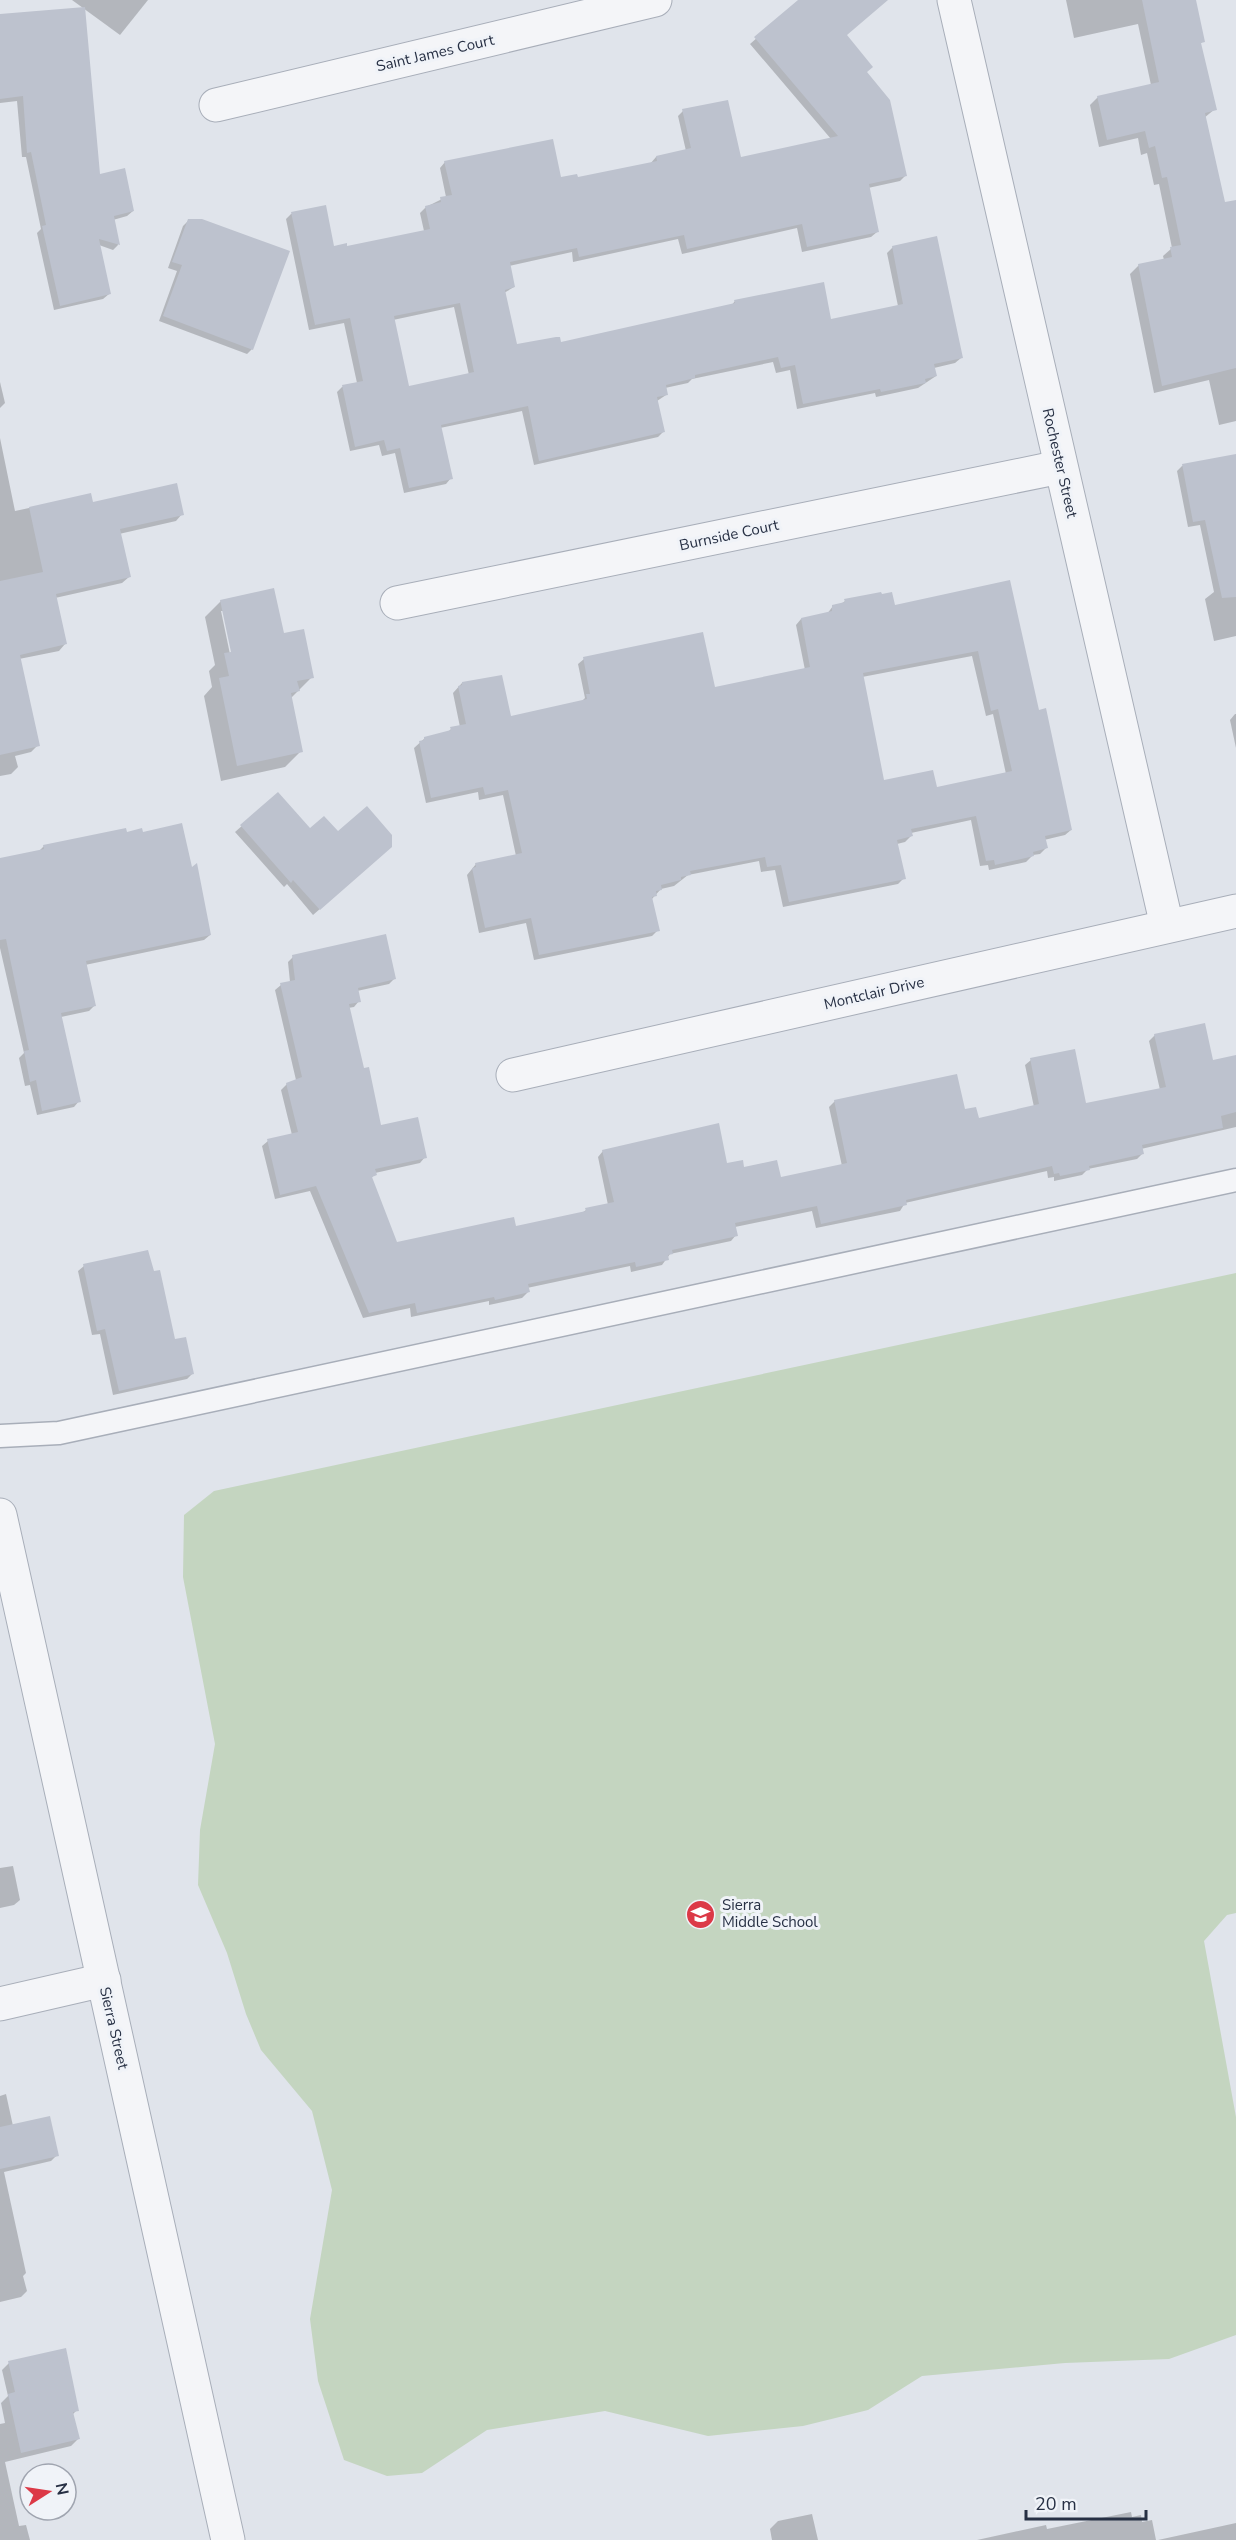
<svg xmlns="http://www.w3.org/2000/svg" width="1236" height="2540" font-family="'Nunito Sans',sans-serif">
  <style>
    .green { fill: #c4d5c0 }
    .shadow { fill: #0003; fill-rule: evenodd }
    .building { fill: #bdc2ce; fill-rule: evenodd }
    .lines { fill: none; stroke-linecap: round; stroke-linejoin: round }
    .service-casing { stroke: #a8aeb9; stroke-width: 25 }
    .minor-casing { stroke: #a8aeb9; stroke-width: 35 }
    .tertiary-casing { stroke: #a8aeb9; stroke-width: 35 }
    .service { stroke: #f4f5f8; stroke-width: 22 }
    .minor { stroke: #f4f5f8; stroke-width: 33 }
    .tertiary { stroke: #f4f5f8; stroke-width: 33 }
    .labels { text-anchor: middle; stroke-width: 6; stroke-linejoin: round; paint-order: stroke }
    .street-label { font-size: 15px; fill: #273044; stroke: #f0f3f8 }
    .poi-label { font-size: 15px; fill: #273044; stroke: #f0f3f8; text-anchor: start }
  </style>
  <rect width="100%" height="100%" fill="#e0e4eb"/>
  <path class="green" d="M1236,1273V1913L1227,1915L1204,1941L1236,2117V2335L1169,2359L1065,2363L922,2376L868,2410L803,2426L708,2436L605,2411L487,2430L422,2473L387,2476L344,2460L318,2381L310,2319L332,2190L312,2111L261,2050L246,2014L227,1953L198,1885L200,1830L215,1744L183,1577L184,1515L214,1491Z"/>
  <g class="shadow">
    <path d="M72,0H148L120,35Z"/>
    <path d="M800,0H867L845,35L865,72L906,175L900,181L868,188L877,232L871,237L802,252L797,228L682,254L678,239L573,262L572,252L509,266L514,287L504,293L516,346L560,344L731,306L735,301L830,321L898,306L887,253L893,247L961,358L955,363L934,368L936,376L918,388L876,397L875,393L797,409L790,370L776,373L773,362L692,379L688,383L665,388L666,395L657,401L664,431L658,437L534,465L522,411L440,428L451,478L446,484L404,493L395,453L382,456L379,445L350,451L337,392L342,387L357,383L344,323L309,330L286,219L291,214L324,207L333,248H346L424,231L420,213L426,207L446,197L440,168L445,162L576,179L650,164L656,157L686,151L678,116L683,111L740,159L831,139L750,44ZM454,307L469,375L408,388L393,320Z"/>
    <path d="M1066,0H1194L1203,41L1200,44L1215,109L1204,118L1224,204L1236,207V421L1219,425L1209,380L1154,393L1130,274L1139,265L1164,260L1163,256L1172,248L1159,184L1154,185L1147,153L1141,155L1138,138L1099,147L1090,105L1098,97L1151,85L1138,24L1074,38Z"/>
    <path d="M0,16L99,176L133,211L127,216L113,220L118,245L113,250L99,245L109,294L103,299L54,310L37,233L41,229L26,157H22L17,101L0,103Z"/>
    <path d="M189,220L252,349L247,354L159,321L177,271L168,268L183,226Z"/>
    <path d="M0,382L5,403L0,408Z"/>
    <path d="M0,438L15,511L90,495L92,504L182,514L176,521L119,534L129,577L122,583L55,598L65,644L59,651L19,659L38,745L31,752L15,756L18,767L11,774L0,776Z"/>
    <path d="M1236,455V636L1214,641L1205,599L1214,592L1200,525L1188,527L1177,471L1182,466Z"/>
    <path d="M1009,581L1038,712L1071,830L1065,835L1044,840L1046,848L1040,854L1033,855L1026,862L989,870L988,865L980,866L971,820L911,833V836L905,842L897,844L904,878L898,884L783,907L775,870L761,872L759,861L688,875L674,886L661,889L651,900L658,930L652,936L534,960L526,923L479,933L467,875L476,864L516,856L503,795L479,800L478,792L426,803L414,748L425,738L447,733L451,729L460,727L453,693L462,683L510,717L581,702L585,698L578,664L584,659L714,689L805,670L796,625L801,619L827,614L833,606L841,604L845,601L894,607ZM972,656L986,716L993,714L1006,774L936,789L883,782L862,677Z"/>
    <path d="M221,601L283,635L312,677L291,698L301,751L285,767L221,781L204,696L212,687L209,671L215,665L205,617ZM221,611H224L234,659H231Z"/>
    <path d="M1235,714H1236V748L1230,720Z"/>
    <path d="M278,794L310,830L338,833L384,853L313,915L287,884L284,887L235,832Z"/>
    <path d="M126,833H142L191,870L210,935L204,940L85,965L95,1005L89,1011L61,1017L79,1101L74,1107L37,1115L30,1085L25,1086L19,1058L24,1053L0,948V860L38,852L44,846Z"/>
    <path d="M293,957L394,979L389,984L357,991L359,1001L354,1007L348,1008L363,1069L380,1127L425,1157L420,1163L375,1173L371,1179L396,1243L514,1228L582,1213L586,1210L608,1205L598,1157L603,1151L726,1165L780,1179L842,1166L829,1107L835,1101L964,1111L978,1120L1034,1107L1025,1065L1031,1060L1085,1105L1160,1090L1149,1041L1155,1035L1212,1062L1236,1057V1127L1141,1149L1142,1154L1137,1159L1088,1169L1082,1175L1054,1181V1177L1048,1178L1047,1171L905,1203L900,1211L816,1228L812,1211L735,1227L736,1235L731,1241L670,1254L662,1265L631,1272L630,1266L527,1288L528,1292L522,1298L489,1305V1301L411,1317L410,1308L363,1318L310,1191L275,1199L262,1146L268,1141L292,1135L281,1090L287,1084L296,1080L275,990L281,985L290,982L288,962Z"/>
    <path d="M84,1266L174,1341L193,1373L187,1379L113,1395L100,1334L92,1335L78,1271Z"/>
    <path d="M13,1866L20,1900L14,1905L0,1908V1868Z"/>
    <path d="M6,2094L13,2126L57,2155L51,2161L4,2172L26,2273L23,2276L27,2291L21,2297L0,2302V2096Z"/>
    <path d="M9,2363L77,2410L72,2415L78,2439L71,2446L5,2462L19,2526L26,2525L30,2540H0V2424L5,2423L1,2403L8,2396L2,2370Z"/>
    <path d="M1131,2512L1132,2517L1141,2515L1142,2522L1152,2520L1156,2540H977L1046,2525L1047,2529Z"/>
    <path d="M812,2514L818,2540H772L770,2529L778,2521Z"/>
    <path d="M1236,2523V2540H1158Z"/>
  </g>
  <g class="building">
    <path d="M798,0H888L847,35L873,67L867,72L890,100L907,176L869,184L879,232L807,247L802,224L687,249L684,235L579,257L577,248L510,262L515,287L505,290L517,344L556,337H560L561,342L735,303L734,300L824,282L831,319L903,304L892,246L937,236L963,358L934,364L937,376L925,379L926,383L881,392L880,389L803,404L795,365L781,368L778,357L695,375V378L666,385L668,395L657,397L665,432L539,461L528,406L441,425L453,479L409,488L400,448L387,451L384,440L355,447L342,385L363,381L350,318L315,325L291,212L326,205L334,246L347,243V246L430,229L425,206L441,202L440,197L452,195L444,161L553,139L561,177L577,174L578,177L657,161L656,156L691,148L682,109L728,100L741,157L838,136L754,37ZM460,303L474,372L409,386L394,316Z"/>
    <path d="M1142,0H1196L1205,42L1201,43L1217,110L1205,113L1225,202L1236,200V368L1162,386L1138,264L1172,257L1170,247L1181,245L1167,177L1162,178L1155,146L1149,148L1145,131L1107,140L1097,96L1159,82Z"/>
    <path d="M85,7L100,174L125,168L134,211L114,216L120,245L99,239L111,294L60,306L42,226L46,225L31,152L27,153L23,96L0,99V14Z"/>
    <path d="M188,219H202L290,251L253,350L163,316L182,265L172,262Z"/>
    <path d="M1236,454V597L1222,598L1205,520L1193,522L1182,464Z"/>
    <path d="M177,483L184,515L120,529L131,577L56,594L67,644L20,655L40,746L0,755V581L43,572L29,507L91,493L93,502Z"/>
    <path d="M1010,580L1039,710L1046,708L1072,830L1045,836L1048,848L1033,852L1034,856L995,865L994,860L986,861L976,816L911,829L913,836L897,840L906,879L789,902L781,865L767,867L765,857L690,871L691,875L681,877V880L661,885L662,890L656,891L657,896L652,897L660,931L539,955L531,918L485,928L472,868L476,867L475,863L522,853L508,790L485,795L483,787L431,798L419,741L424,740V737L451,730L450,727L466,724L458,686L462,685V682L502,675L511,716L587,699L586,694H590L583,657L703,632L715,687L810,667L801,618L832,611V605L845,602L844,599L881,592L882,594L892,592L895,605ZM978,651L991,711L998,709L1012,771L937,787L933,770L884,780L863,673Z"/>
    <path d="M274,588L284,633L304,629L314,678L297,681L300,691L291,693L303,752L237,766L219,678L229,676L224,653L231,652L220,600Z"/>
    <path d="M278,792L310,828L324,816L338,831L367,806L392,835V847L320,910L293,880L291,883L240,825Z"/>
    <path d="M182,823L192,867L197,863L211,935L86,961L96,1006L61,1013L81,1102L42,1111L36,1080L30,1082L24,1051L29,1050L6,939L0,940V858L44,849L43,845L126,828L127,832L142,828L143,832Z"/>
    <path d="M386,934L396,979L358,988L361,1002L349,1004L364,1068L369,1067L381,1125L418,1117L427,1158L375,1169L377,1175L372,1177L397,1242L514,1217L516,1226L586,1211L585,1208L614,1202L602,1150L719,1123L727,1163L743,1160L744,1167L777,1160L781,1177L847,1163L834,1100L957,1074L965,1109L976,1107L979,1118L1039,1104L1030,1058L1075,1049L1086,1103L1166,1087L1154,1034L1205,1023L1213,1060L1236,1055V1112L1221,1116L1223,1128L1142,1145L1144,1154L1089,1166L1090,1170L1060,1176L1059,1173L1054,1174L1052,1166L906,1200L907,1205L821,1224L817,1206L735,1223L738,1236L672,1250L673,1254L668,1255L669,1260L636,1267L635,1262L528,1284L530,1292L495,1300L494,1297L417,1313L415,1303L369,1313L316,1186L280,1195L267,1139L298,1132L286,1083L302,1077L280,983L295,980L292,955Z"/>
    <path d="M148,1250L154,1271L160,1270L175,1339L186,1337L194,1374L119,1391L105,1329L97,1331L83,1264Z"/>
    <path d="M50,2116L59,2156L0,2169V2127Z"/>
    <path d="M66,2348L79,2411L73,2412L80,2439L21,2453L8,2394L15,2392L8,2361Z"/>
  </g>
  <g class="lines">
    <defs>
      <path id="service" d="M0,1436L59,1433L1236,1180"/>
      <g id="minor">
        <path d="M954,0L1167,926"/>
        <path d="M216,105L655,0"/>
        <path d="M397,603L1060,467"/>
        <path d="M513,1075L1236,911"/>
        <path d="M0,2004L104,1980"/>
      </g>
      <path id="tertiary" d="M0,1515L228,2540"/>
    </defs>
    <use href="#service" class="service-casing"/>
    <use href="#minor" class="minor-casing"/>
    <use href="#tertiary" class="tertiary-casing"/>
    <use href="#service" class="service"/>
    <use href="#minor" class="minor"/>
    <use href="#tertiary" class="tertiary"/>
  </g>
  <defs>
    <symbol id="school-disc" viewBox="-11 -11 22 22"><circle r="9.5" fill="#dc3947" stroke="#f0f3f8"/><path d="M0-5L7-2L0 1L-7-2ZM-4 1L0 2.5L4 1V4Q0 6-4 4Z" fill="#fff"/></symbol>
  </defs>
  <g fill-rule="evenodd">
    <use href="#school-disc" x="684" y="1898" width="33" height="33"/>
  </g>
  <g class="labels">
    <g class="street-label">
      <text transform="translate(435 53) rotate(-13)" y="5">Saint James Court</text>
      <text transform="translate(1060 463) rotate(77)" y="5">Rochester Street</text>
      <text transform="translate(729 535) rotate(-12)" y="5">Burnside Court</text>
      <text transform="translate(874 993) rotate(-13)" y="5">Montclair Drive</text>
      <text transform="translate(114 2028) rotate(77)" y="5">Sierra Street</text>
    </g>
    <g class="poi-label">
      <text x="722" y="1910">Sierra<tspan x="722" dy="17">Middle School</tspan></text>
    </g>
  </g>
  <g transform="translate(48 2492) rotate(78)"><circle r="28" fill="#f0f3f8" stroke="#a0a5b0" stroke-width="1.5"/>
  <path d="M0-4.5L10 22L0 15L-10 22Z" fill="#dc3947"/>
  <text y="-9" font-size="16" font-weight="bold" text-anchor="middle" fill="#273044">N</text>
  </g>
  <path d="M1026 2510v9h120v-9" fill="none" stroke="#273044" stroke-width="3"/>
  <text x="1035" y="2510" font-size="18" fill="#273044" stroke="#f0f3f8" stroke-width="4.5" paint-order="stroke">20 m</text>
</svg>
